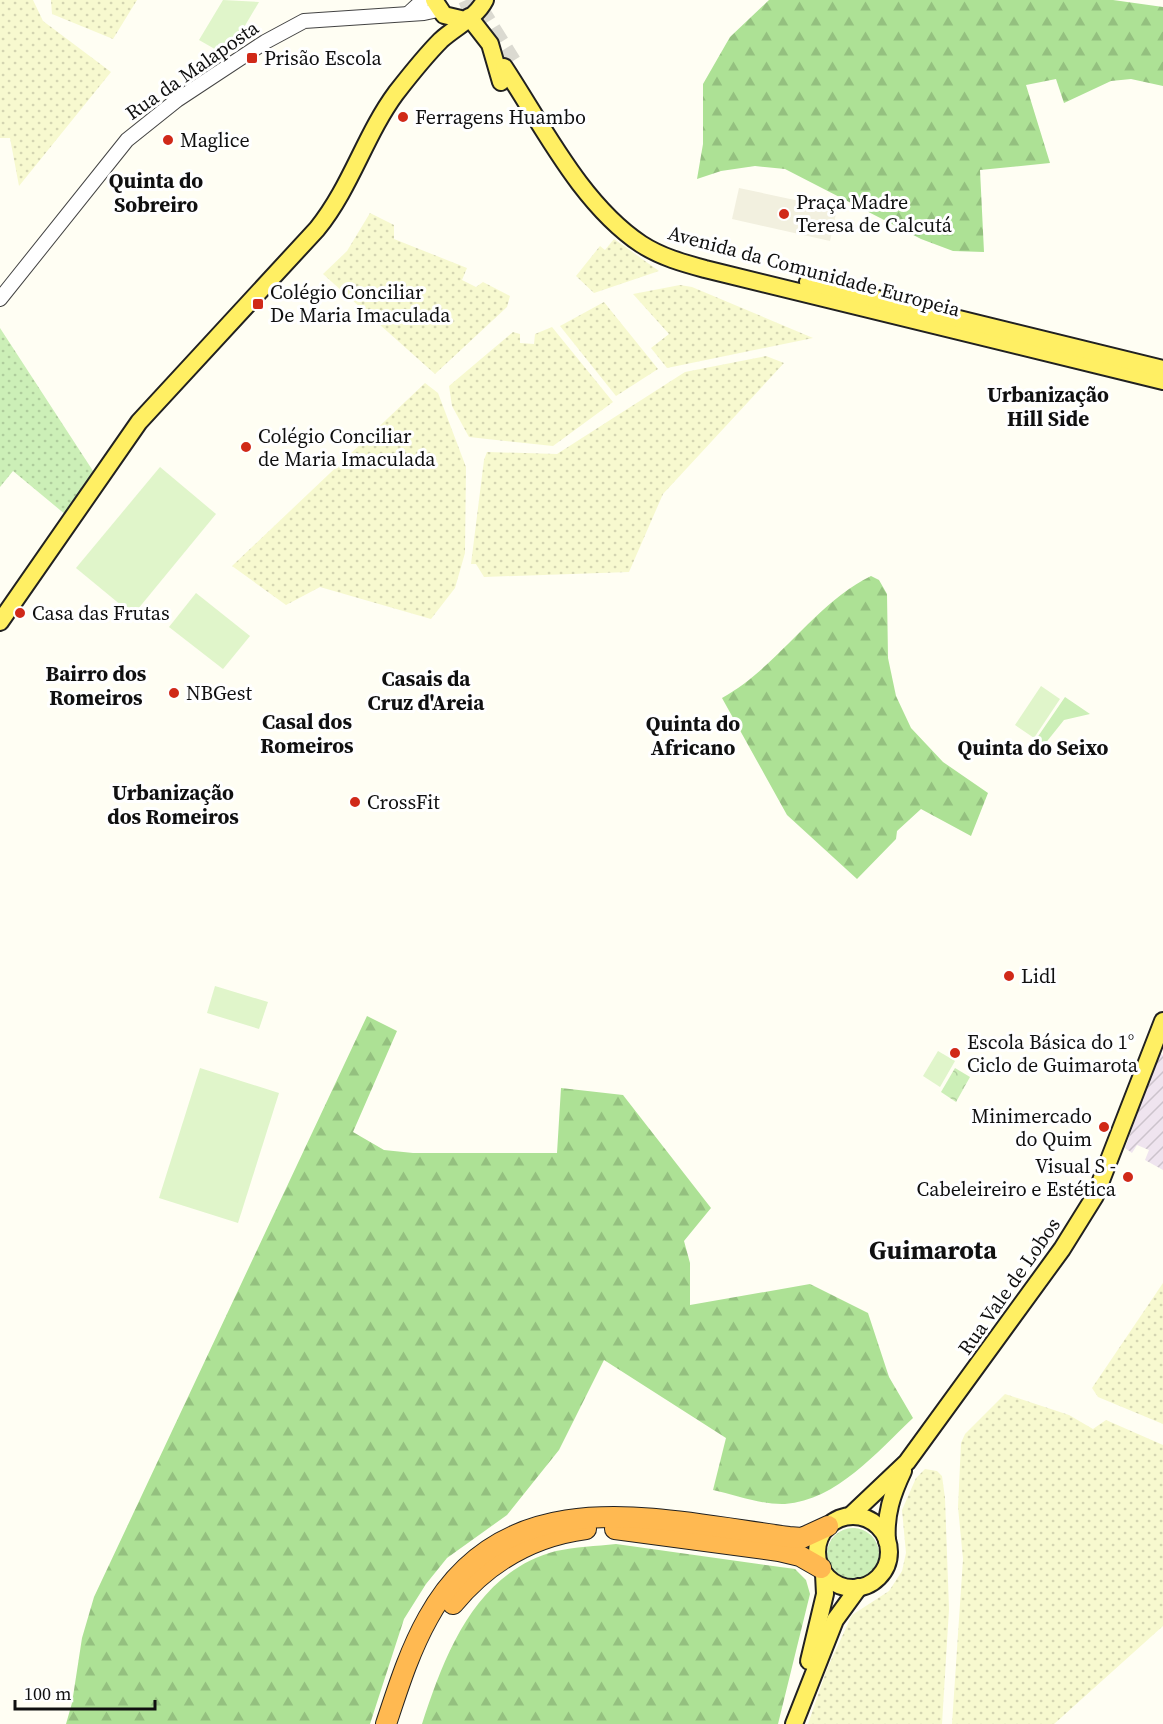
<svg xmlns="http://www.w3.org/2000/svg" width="1163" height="1724" font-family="'Source Serif 4',serif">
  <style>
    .industrial { fill: url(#industrial-furrows) }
    .farmland { fill: url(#farmland-dots) }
    .grass { fill: url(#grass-dots) }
    .forest { fill: url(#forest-firs) }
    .park { fill: url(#park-crowns) }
    .garden { fill: #ccefb7 }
    .pitch { fill: #e0f5ca }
    .plaza { fill: #f2f0df }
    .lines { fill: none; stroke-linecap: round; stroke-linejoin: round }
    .major-tunnel { stroke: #dbdad1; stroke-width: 16; stroke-dasharray: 16 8; stroke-linecap: butt }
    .minor-casing { stroke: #434343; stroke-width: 16 }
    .major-casing { stroke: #212121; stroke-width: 20 }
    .highway-casing { stroke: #212121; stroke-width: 22 }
    .minor { stroke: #fff; stroke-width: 14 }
    .major { stroke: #ffef63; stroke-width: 16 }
    .highway { stroke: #ffb951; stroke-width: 20 }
    .poi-dot { fill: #d02918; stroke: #fff; stroke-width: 2 }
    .labels { text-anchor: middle; stroke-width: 6; stroke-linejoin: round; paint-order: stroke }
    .poi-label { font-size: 20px; fill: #101010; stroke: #fff; text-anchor: start }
    .street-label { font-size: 20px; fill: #101010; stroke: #fff }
    .neighbourhood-label { font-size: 21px; font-weight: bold; fill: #101010; stroke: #fff }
    .district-label { font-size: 26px; font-weight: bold; fill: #101010; stroke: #fff }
  </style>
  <defs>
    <pattern id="industrial-furrows" width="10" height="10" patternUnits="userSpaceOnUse" patternTransform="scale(1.5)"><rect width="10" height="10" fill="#efe4ef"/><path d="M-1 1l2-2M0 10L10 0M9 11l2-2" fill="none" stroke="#ccc3cc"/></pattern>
    <pattern id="farmland-dots" width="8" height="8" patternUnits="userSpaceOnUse" patternTransform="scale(1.5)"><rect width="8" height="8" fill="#f7f9cf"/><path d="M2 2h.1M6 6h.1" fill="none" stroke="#d3d4b1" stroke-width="1.8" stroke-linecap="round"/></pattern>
    <pattern id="grass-dots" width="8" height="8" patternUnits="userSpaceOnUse" patternTransform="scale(1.5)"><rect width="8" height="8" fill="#ccefb7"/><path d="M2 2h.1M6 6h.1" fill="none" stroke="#aecc9c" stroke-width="1.8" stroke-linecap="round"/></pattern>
    <pattern id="forest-firs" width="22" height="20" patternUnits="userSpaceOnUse" patternTransform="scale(1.5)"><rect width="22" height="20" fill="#ade195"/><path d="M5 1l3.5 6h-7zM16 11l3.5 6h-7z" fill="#94c07f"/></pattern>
    <pattern id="park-crowns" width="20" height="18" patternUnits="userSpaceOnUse" patternTransform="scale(1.5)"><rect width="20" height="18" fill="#ccefb7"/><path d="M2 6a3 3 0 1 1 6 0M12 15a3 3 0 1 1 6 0" fill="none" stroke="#aecc9c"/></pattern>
  </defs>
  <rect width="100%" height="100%" fill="#fffef3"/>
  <path class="industrial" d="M1159,1053L1163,1055V1170L1145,1160L1149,1150L1137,1145L1132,1153L1125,1148Z"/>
  <g class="farmland">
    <path d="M0,0H33L43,21L111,72L19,186L10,138H0Z"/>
    <path d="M51,0H137L113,39L52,14Z"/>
    <path d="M370,213L394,225V239L467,268L462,280L476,287L483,282L510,296L507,307L435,374L323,274L347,251Z"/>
    <path d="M614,239L659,271L594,293L576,276L600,246L605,250Z"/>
    <path d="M680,285L692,287L813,338L667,368L651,348L669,334L633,294Z"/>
    <path d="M604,302L658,369L616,396L560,326Z"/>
    <path d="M552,327L613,402L553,446L469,437L452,406L449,386L513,332L520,334V343L534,344L535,334Z"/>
    <path d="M766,356L784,363L663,494L629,572L484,577L476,564H471L484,460L487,452L557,454L685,372Z"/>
    <path d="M425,383L438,393L466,467L465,553L455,588L431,619L320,587L286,605L232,566Z"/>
    <path d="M1163,1283V1424L1098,1397L1092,1388Z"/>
    <path d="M1005,1394L1069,1415L1093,1429L1106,1420L1163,1445V1626L1054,1724H952L963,1559L958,1507L961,1443L965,1434Z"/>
    <path d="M925,1469L937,1471L942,1476L945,1498L949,1609L942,1724H808L827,1669L852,1615L889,1591L902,1571L906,1553L902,1510L916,1478Z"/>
  </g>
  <g class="grass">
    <path d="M0,328L95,474L66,515L13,471L0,487Z"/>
    <circle cx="853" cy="1554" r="26"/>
  </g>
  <g class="forest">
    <path d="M769,0H1113L1163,7V86L1131,79L1111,81L1064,103L1056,79L1026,85L1050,163L980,170L984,252L953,251L921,239L785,169L755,166L721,171L697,179L703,144V84L730,37Z"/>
    <path d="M871,576L879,580L887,594L888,658L896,696L911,728L943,762L988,793L971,836L921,809L897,831L896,839L857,879L787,815L722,698C777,668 815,603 871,576Z"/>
    <path d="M367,1016L397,1031L353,1132L384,1150L413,1153H557L561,1088L623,1095L711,1208L684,1241L690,1263V1305L810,1284L868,1313L889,1377L913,1418C877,1452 837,1500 785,1504C762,1505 736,1495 713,1490L726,1438L604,1360L559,1450L507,1515L447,1558L426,1584L404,1619L370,1724H66L72,1703L82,1638L94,1597Z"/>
    <path d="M616,1544L795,1569L806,1580L810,1594L778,1724H422C445,1653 476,1572 556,1551C575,1547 596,1546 616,1544Z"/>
  </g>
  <path class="park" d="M955,1068L970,1077L956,1102L941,1092Z"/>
  <path class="garden" d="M1065,697L1090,714L1064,720L1040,750L1030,752L1028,751Z"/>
  <g class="pitch">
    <path d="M223,0L259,2L227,56L199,40Z"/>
    <path d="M160,467L216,514L133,615L76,568Z"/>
    <path d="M196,593L250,636L223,669L169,627Z"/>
    <path d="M1041,686L1060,699L1034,738L1015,725Z"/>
    <path d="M215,986L268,1002L259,1029L207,1013Z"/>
    <path d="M938,1051L955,1061L940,1087L923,1076Z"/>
    <path d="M200,1068L279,1093L238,1223L159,1198Z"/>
  </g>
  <path class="plaza" d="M739,188L837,209L830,241L732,219Z"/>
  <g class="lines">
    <g class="major-tunnel">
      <path d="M466,0L478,26"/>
      <path d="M480,8L513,61"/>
    </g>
    <defs>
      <g id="minor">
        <path d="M409,13L423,0"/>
        <path d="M0,299L127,140L177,100L265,42L304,21L424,13L438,10"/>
      </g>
      <g id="major">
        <path d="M434,0L444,15L465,20"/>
        <path d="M469,17L490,44L501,82"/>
        <path d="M504,67C543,126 581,204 641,244C661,257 683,263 705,269L1163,381"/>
        <path d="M808,282L1163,369"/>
        <path d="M0,622L139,422L317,229C351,187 365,135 396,93C410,75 425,56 441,40C455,27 476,18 485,0"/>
        <path d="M850,1516L907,1462L1062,1249L1095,1196L1163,1021"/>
        <circle cx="853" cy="1552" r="36"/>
        <path d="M887,1541C885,1515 892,1494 903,1471"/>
        <path d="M809,1661L825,1594L824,1574"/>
        <path d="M794,1724L835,1620L859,1587"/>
      </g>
      <g id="highway">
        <path d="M615,1529L779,1551L800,1556L821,1568"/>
        <path d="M453,1604C487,1563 532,1536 586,1529"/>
        <path d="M386,1724C398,1688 409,1652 428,1618C506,1476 659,1520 789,1537L802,1538L828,1526"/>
      </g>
    </defs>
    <use href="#minor" class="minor-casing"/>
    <use href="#major" class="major-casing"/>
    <use href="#highway" class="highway-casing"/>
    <use href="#minor" class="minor"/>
    <use href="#major" class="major"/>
    <use href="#highway" class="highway"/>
  </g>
  <g class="poi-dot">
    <rect x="246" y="52" width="12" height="12" rx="3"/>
    <circle cx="403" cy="117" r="6"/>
    <circle cx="168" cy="140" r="6"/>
    <circle cx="784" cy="214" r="6"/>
    <rect x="252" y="298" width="12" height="12" rx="3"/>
    <circle cx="246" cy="447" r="6"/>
    <circle cx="20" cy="613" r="6"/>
    <circle cx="174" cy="693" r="6"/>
    <circle cx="355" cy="802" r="6"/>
    <circle cx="1009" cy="976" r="6"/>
    <circle cx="955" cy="1053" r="6"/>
    <circle cx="1104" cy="1127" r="6"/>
    <circle cx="1128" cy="1177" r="6"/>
  </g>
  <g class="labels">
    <g class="poi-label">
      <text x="264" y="65">Prisão Escola</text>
      <text x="415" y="124">Ferragens Huambo</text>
      <text x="180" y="147">Maglice</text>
      <text x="796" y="209">Praça Madre<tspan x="796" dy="23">Teresa de Calcutá</tspan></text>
      <text x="270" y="299">Colégio Conciliar<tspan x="270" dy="23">De Maria Imaculada</tspan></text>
      <text x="258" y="443">Colégio Conciliar<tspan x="258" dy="23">de Maria Imaculada</tspan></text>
      <text x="32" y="620">Casa das Frutas</text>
      <text x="186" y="700">NBGest</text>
      <text x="367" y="809">CrossFit</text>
      <text x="1021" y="983">Lidl</text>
      <text x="967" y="1049">Escola Básica do 1°<tspan x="967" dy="23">Ciclo de Guimarota</tspan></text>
      <text x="1092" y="1123" text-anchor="end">Minimercado<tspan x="1092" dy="23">do Quim</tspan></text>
      <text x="1116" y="1173" text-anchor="end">Visual S -<tspan x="1116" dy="23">Cabeleireiro e Estética</tspan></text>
    </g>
    <g class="street-label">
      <text transform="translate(192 70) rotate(-35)" y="7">Rua da Malaposta</text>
      <text transform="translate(814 271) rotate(15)" y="7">Avenida da Comunidade Europeia</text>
      <text transform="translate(1009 1286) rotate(-55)" y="7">Rua Vale de Lobos</text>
    </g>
    <g class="neighbourhood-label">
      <text x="156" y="188">Quinta do<tspan x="156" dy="24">Sobreiro</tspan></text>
      <text x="1048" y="402">Urbanização<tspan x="1048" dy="24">Hill Side</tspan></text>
      <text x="96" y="681">Bairro dos<tspan x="96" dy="24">Romeiros</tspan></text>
      <text x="426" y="686">Casais da<tspan x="426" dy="24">Cruz d'Areia</tspan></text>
      <text x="307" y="729">Casal dos<tspan x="307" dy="24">Romeiros</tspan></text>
      <text x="693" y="731">Quinta do<tspan x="693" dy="24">Africano</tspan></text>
      <text x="1033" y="755">Quinta do Seixo</text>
      <text x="173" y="800">Urbanização<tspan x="173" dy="24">dos Romeiros</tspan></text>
    </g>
    <g class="district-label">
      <text x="933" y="1259">Guimarota</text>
    </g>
  </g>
  <path d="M15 1700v9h140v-9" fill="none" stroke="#101010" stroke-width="3"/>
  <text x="24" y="1700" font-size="18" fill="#101010" stroke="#ffffff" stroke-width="4.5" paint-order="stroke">100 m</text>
</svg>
